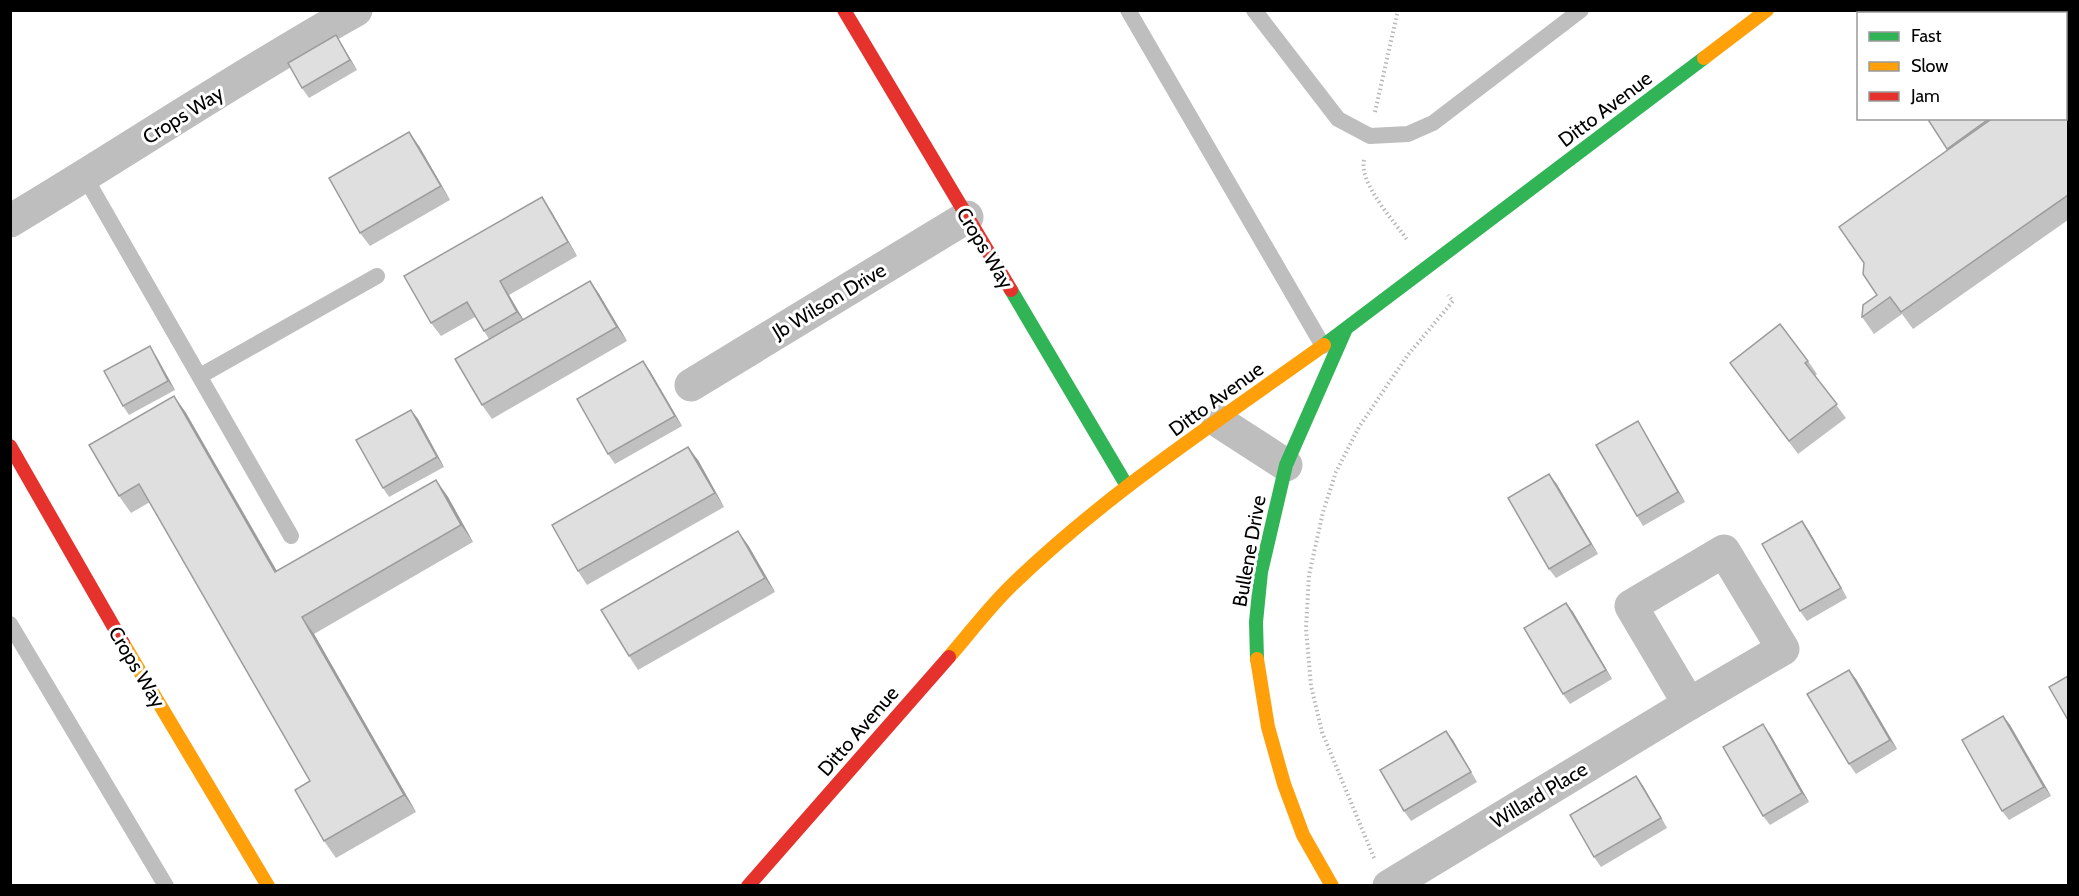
<svg xmlns="http://www.w3.org/2000/svg" width="2079" height="896" font-family="Cabin,sans-serif">
  <style>
    .lines { fill: none; stroke-linecap: round; stroke-linejoin: round }
    .path { stroke: #b9b9b9; stroke-width: 4; stroke-dasharray: 1.5 3; stroke-linecap: butt }
    .lane { stroke: #bebebe; stroke-width: 16 }
    .street { stroke: #bebebe; stroke-width: 33 }
    .fast { stroke: #30b455; stroke-width: 14 }
    .slow { stroke: #ff9f0a; stroke-width: 14 }
    .jam { stroke: #e5322d; stroke-width: 14 }
    .wall { fill: #c0c0c0 }
    .shaded-wall { fill: #9c9c9c }
    .building { fill: #dfdfdf; stroke: #9c9c9c; stroke-width: 1.5 }
    .labels { text-anchor: middle; stroke-width: 6; stroke-linejoin: round; paint-order: stroke }
    .street-label { font-size: 20px; fill: #000; stroke: #fff }
  </style>
  <rect width="100%" height="100%" fill="#fff"/>
  <g class="lines">
    <g class="path">
      <path d="M1375,112L1398,10"/>
      <path d="M1364,160C1359,184 1395,222 1408,241"/>
      <path d="M1374,858L1322,732L1311,686L1306,628L1309,575L1323,512L1336,472L1359,427L1407,356L1453,301L1448,295"/>
    </g>
    <g class="lane">
      <path d="M1128,10L1323,346"/>
      <path d="M1254,10L1338,119L1370,136L1408,134L1433,123L1581,10"/>
      <path d="M85,177L291,536"/>
      <path d="M200,376L377,276"/>
      <path d="M10,624L166,886"/>
    </g>
    <g class="street">
      <path d="M10,221C126,152 238,76 356,10"/>
      <path d="M691,385L967,217"/>
      <path d="M1218,421L1286,465"/>
      <path d="M1724,551L1783,649L1689,704L1631,606Z"/>
      <path d="M1389,886L1689,704"/>
    </g>
    <g class="fast">
      <path d="M1011,290L1127,486"/>
      <path d="M1324,345L1704,58"/>
      <path d="M1257,659L1256,622L1261,572L1286,465L1345,331"/>
    </g>
    <g class="slow">
      <path d="M1704,58L1767,10"/>
      <path d="M123,643L268,886"/>
      <path d="M949,657C970,633 989,607 1012,585C1107,493 1218,421 1324,345"/>
      <path d="M1257,659L1268,727L1284,784L1303,835L1332,886"/>
    </g>
    <g class="jam">
      <path d="M844,10L1011,290"/>
      <path d="M10,446L123,643"/>
      <path d="M748,886L949,657"/>
    </g>
  </g>
  <g class="wall">
    <path d="M336,35L357,70L309,98L302,88Z"/>
    <path d="M2068,84V220L1913,329L1902,314L1874,334L1862,317L1877,295L1948,150L1927,118H1991L1992,120L2066,118Z"/>
    <path d="M419,146L450,200L370,246L360,233Z"/>
    <path d="M551,211L577,256L509,295L523,319L590,281L599,294L627,341L492,419L482,405L489,339L475,317L441,336L431,323Z"/>
    <path d="M156,356L175,390L129,415L123,406Z"/>
    <path d="M1808,361L1817,374L1815,376L1846,418L1798,454L1730,363Z"/>
    <path d="M650,371L682,426L615,464L608,454Z"/>
    <path d="M174,396L186,413L277,571L436,480L448,497L473,542L314,634L416,812L336,858L324,841L310,781L150,502L131,513L119,496Z"/>
    <path d="M411,410L418,419L444,467L389,497L383,488Z"/>
    <path d="M1638,421L1644,431L1685,502L1643,526L1637,516Z"/>
    <path d="M698,460L724,507L587,585L578,571Z"/>
    <path d="M1556,483L1598,554L1556,578L1549,569Z"/>
    <path d="M1802,521L1809,531L1847,598L1807,621L1800,611Z"/>
    <path d="M748,545L775,592L638,670L629,656Z"/>
    <path d="M1566,603L1573,612L1612,679L1570,704L1563,694Z"/>
    <path d="M1856,679L1897,749L1856,774L1849,764Z"/>
    <path d="M2003,716L2010,725L2051,796L2009,820L2002,811Z"/>
    <path d="M1446,731L1477,782L1411,821L1404,811Z"/>
    <path d="M1770,734L1809,802L1770,825L1763,816Z"/>
    <path d="M1636,776L1643,786L1667,828L1601,867L1594,857Z"/>
  </g>
  <g class="shaded-wall">
    <path d="M336,35L357,70L350,60Z"/>
    <path d="M409,132L419,146L450,200L441,186Z"/>
    <path d="M542,197L551,211L577,256L568,242Z"/>
    <path d="M500,281L509,295L527,326L517,312Z"/>
    <path d="M590,281L599,294L627,341L617,327Z"/>
    <path d="M150,346L156,356L175,390L168,381Z"/>
    <path d="M643,361L650,371L682,426L675,416Z"/>
    <path d="M174,396L186,413L287,589L275,572Z"/>
    <path d="M411,410L418,419L444,467L437,457Z"/>
    <path d="M1638,421L1644,431L1685,502L1678,492Z"/>
    <path d="M688,447L698,460L724,507L715,493Z"/>
    <path d="M1549,474L1556,483L1598,554L1591,544Z"/>
    <path d="M436,480L448,497L473,542L461,525Z"/>
    <path d="M1802,521L1809,531L1847,598L1841,588Z"/>
    <path d="M738,531L748,545L775,592L765,578Z"/>
    <path d="M1566,603L1573,612L1612,679L1606,670Z"/>
    <path d="M302,617L314,634L416,812L404,795Z"/>
    <path d="M1849,670L1856,679L1897,749L1890,740Z"/>
    <path d="M2003,716L2010,725L2051,796L2044,787Z"/>
    <path d="M1763,724L1770,734L1809,802L1802,793Z"/>
    <path d="M1446,731L1453,740L1477,782L1471,772Z"/>
    <path d="M1636,776L1643,786L1667,828L1661,818Z"/>
  </g>
  <g class="building">
    <path d="M336,35L350,60L302,88L288,63Z"/>
    <path d="M2068,84V195L1901,312L1890,297L1862,317L1863,305L1877,295L1863,274L1864,263L1839,227L1993,118H2066V86Z"/>
    <path d="M1927,118H1990L1947,149Z"/>
    <path d="M409,132L441,186L360,233L329,178Z"/>
    <path d="M542,197L568,242L500,281L517,312L484,331L467,302L431,323L404,276Z"/>
    <path d="M590,281L617,327L482,405L455,359Z"/>
    <path d="M1780,324L1808,361L1805,363L1837,404L1789,441L1730,363Z"/>
    <path d="M150,346L168,381L123,406L104,371Z"/>
    <path d="M643,361L675,416L608,454L577,399Z"/>
    <path d="M174,396L275,572L436,480L461,525L302,617L404,795L324,841L295,790L310,781L139,484L119,496L89,445Z"/>
    <path d="M411,410L437,457L383,488L356,440Z"/>
    <path d="M1638,421L1678,492L1637,516L1596,445Z"/>
    <path d="M688,447L715,493L578,571L552,525Z"/>
    <path d="M1549,474L1591,544L1549,569L1508,498Z"/>
    <path d="M1802,521L1841,588L1800,611L1762,544Z"/>
    <path d="M738,531L765,578L629,656L601,610Z"/>
    <path d="M1566,603L1606,670L1563,694L1524,628Z"/>
    <path d="M1849,670L1890,740L1849,764L1807,694Z"/>
    <path d="M2068,676V720L2049,687Z"/>
    <path d="M2003,716L2044,787L2002,811L1962,740Z"/>
    <path d="M1763,724L1802,793L1763,816L1723,747Z"/>
    <path d="M1446,731L1471,772L1404,811L1380,770Z"/>
    <path d="M1636,776L1661,818L1594,857L1570,815Z"/>
  </g>
  <g class="labels">
    <g class="street-label">
      <text transform="translate(1605 109) rotate(-37)" y="7">Ditto Avenue</text>
      <text transform="translate(183 115) rotate(-32)" y="7">Crops Way</text>
      <text transform="translate(985 248) rotate(59)" y="7">Crops Way</text>
      <text transform="translate(829 301) rotate(-31)" y="7">Jb Wilson Drive</text>
      <text transform="translate(1216 399) rotate(-36)" y="7">Ditto Avenue</text>
      <text transform="translate(1249 551) rotate(-80)" y="7">Bullene Drive</text>
      <text transform="translate(137 667) rotate(59)" y="7">Crops Way</text>
      <text transform="translate(858 731) rotate(-49)" y="7">Ditto Avenue</text>
      <text transform="translate(1539 795) rotate(-31)" y="7">Willard Place</text>
    </g>
  </g>
  <rect width="2079" height="896" fill="none" stroke="#000000" stroke-width="24"/>
  <rect x="1857" y="12" width="210" height="108" fill="#ffffff" stroke="#999999" stroke-width="1.5"/>
  <rect x="1869" y="32" width="30" height="9" fill="#30b455" stroke="#999999" stroke-width="1.5"/>
  <text x="1911" y="42" font-size="18" fill="#000000">Fast</text>
  <rect x="1869" y="62" width="30" height="9" fill="#ff9f0a" stroke="#999999" stroke-width="1.5"/>
  <text x="1911" y="72" font-size="18" fill="#000000">Slow</text>
  <rect x="1869" y="92" width="30" height="9" fill="#e5322d" stroke="#999999" stroke-width="1.5"/>
  <text x="1911" y="102" font-size="18" fill="#000000">Jam</text>
</svg>
